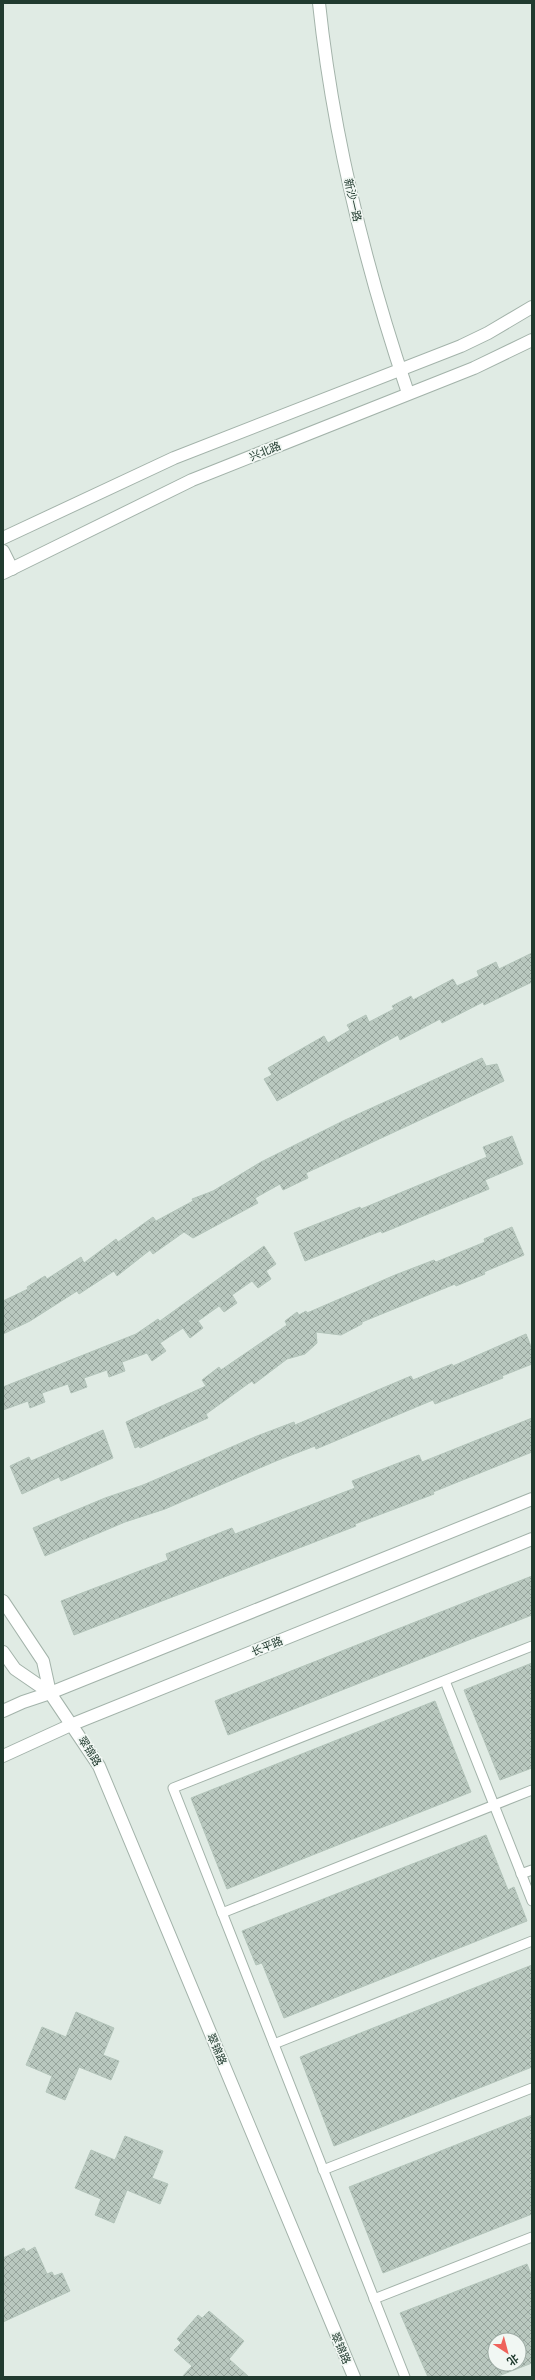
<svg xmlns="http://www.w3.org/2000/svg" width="535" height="2380" font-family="Montserrat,'Noto Sans SC',sans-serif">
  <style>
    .building { fill: url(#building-cross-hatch); stroke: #b3c4ba; fill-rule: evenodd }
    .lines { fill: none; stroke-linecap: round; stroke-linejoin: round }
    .service-casing { stroke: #a3b3aa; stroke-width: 11 }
    .minor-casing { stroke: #a3b3aa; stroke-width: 14 }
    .tertiary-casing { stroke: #a3b3aa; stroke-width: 14 }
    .service { stroke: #fff; stroke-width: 9 }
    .minor { stroke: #fff; stroke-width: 12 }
    .tertiary { stroke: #fff; stroke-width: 12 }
    .labels { text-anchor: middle; stroke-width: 3.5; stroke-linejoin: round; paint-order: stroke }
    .street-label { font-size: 11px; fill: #213b2f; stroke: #f1f7f3 }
  </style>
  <defs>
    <pattern id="building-cross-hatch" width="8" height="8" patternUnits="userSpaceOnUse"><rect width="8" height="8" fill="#b9c8bf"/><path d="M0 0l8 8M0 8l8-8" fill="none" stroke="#96a49c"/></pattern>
  </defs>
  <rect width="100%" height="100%" fill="#e0ebe4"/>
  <g class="building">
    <path d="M532,953V982L484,1005L483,1002L442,1023L440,1019L400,1040L398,1035L277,1101L264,1079L272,1075L268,1068L324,1036L328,1043L350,1030L347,1025L366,1015L369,1022L394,1009L392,1006L411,996L413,1000L453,979L457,986L479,976L477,971L496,962L499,969Z"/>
    <path d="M482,1058L486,1066L497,1064L504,1081L306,1173L308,1178L283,1190L280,1184L255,1198L258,1203L193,1238L184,1232L153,1254L150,1250L117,1276L114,1271L79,1294L77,1291L30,1321L3,1334V1301L28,1289L27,1287L45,1276L47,1279L81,1257L84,1263L116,1239L118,1242L153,1217L156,1221L193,1201L192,1199L213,1191L261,1162L345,1120Z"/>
    <path d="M512,1136L523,1164L485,1180L489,1189L382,1233L381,1231L305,1261L294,1233L360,1207L361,1209L487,1157L483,1147Z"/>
    <path d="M512,1227L524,1255L484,1272L485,1274L456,1286L455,1284L362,1322V1324L341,1335L316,1332L317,1343L305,1354L287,1359L254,1384L252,1381L206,1414L208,1418L140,1448L139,1446L135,1448L126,1422L206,1386L202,1380L219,1367L221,1370L287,1325L285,1321L297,1312L299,1315L306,1311L307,1313L395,1275L434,1260L436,1262L485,1242L484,1239Z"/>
    <path d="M264,1246L276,1264L266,1271L271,1279L258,1288L252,1281L232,1295L237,1303L224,1312L219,1306L198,1321L203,1328L190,1338L183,1328L160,1343L166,1351L152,1361L147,1353L122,1362L125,1371L109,1377L107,1370L84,1378L87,1387L71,1393L68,1384L42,1393L45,1402L30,1408L28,1401L3,1410V1387L136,1334L158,1319L160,1321Z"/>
    <path d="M526,1334L532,1349V1364L502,1376L503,1378L435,1404L433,1400L316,1449L315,1446L276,1461L165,1509L125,1522L45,1556L33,1528L105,1498L143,1485L257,1436L294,1422L295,1425L411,1376L413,1380L452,1364L453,1366Z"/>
    <path d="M532,1418V1452L433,1492L434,1494L355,1524L356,1526L74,1635L61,1601L168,1560L166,1554L232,1528L235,1534L355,1488L352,1481L419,1455L422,1462Z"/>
    <path d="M103,1430L113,1458L61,1481L59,1477L22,1494L10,1466L29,1457L31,1461Z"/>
    <path d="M532,1576V1615L228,1735L215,1701Z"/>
    <path d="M532,1663V1768L500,1780L464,1690Z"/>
    <path d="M435,1701L471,1792L227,1889L191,1798Z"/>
    <path d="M486,1835L508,1890L514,1887L527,1921L284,2018L262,1963L256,1965L242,1931Z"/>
    <path d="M532,1965V2067L334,2146L300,2057Z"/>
    <path d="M76,2012L114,2028L103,2055L119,2061L111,2080L79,2067L65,2100L46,2092L52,2076L26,2065L42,2027L66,2037Z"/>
    <path d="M532,2115V2214L383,2273L349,2187Z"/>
    <path d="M125,2136L163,2151L152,2178L168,2184L160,2204L127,2190L114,2223L95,2215L101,2199L75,2188L91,2150L115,2160Z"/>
    <path d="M35,2247L47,2274L52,2272L54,2276L62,2273L70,2291L3,2322V2258L24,2248L26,2252Z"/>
    <path d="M527,2264L532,2277V2363L496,2377H428L400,2313ZM495,2340H519V2364H495Z"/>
    <path d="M209,2311L244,2341L229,2359L249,2377H182L192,2366L174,2350L181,2343L177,2339L198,2315L202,2318Z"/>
  </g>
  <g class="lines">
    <defs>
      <g id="service">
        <path d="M445,1681L532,1901"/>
        <path d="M521,1874L532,1870"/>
        <path d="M222,1913L532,1790"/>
        <path d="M274,2044L532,1941"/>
        <path d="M323,2170L532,2088"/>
        <path d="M374,2299L532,2237"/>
        <path d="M405,2377L173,1788L532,1646"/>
      </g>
      <g id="minor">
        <path d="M319,3C333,136 365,266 408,393"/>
        <path d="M3,551L12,569"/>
      </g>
      <g id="tertiary">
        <path d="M3,538L174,458L461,346L488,333L532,307"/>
        <path d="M3,573L192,480L474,368L532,340"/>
        <path d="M3,1601L43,1661L50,1693"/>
        <path d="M3,1652L15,1669L50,1693L99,1766L354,2377"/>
        <path d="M3,1711L23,1702L50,1693L532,1499"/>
        <path d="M3,1756L73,1724L532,1539"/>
      </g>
    </defs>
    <use href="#service" class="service-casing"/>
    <use href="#minor" class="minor-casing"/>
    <use href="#tertiary" class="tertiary-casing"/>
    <use href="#service" class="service"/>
    <use href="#minor" class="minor"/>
    <use href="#tertiary" class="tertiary"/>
  </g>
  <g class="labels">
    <g class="street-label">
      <text transform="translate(353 200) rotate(77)" y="4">新沙一路</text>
      <text transform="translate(265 451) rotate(-22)" y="4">兴北路</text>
      <text transform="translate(267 1646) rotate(-22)" y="4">长平路</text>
      <text transform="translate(90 1751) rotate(58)" y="4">翠锦路</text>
      <text transform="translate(217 2049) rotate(67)" y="4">翠锦路</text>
      <text transform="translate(341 2348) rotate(67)" y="4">翠锦路</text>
    </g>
  </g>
  <rect width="535" height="2380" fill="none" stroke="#213b2f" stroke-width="8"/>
  <g transform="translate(507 2352) rotate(144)"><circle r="19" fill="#f1f7f3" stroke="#9eaca5"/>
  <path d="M0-3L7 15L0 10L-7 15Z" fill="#ef625b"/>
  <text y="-6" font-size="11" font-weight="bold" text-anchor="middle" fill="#213b2f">北</text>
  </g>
</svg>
